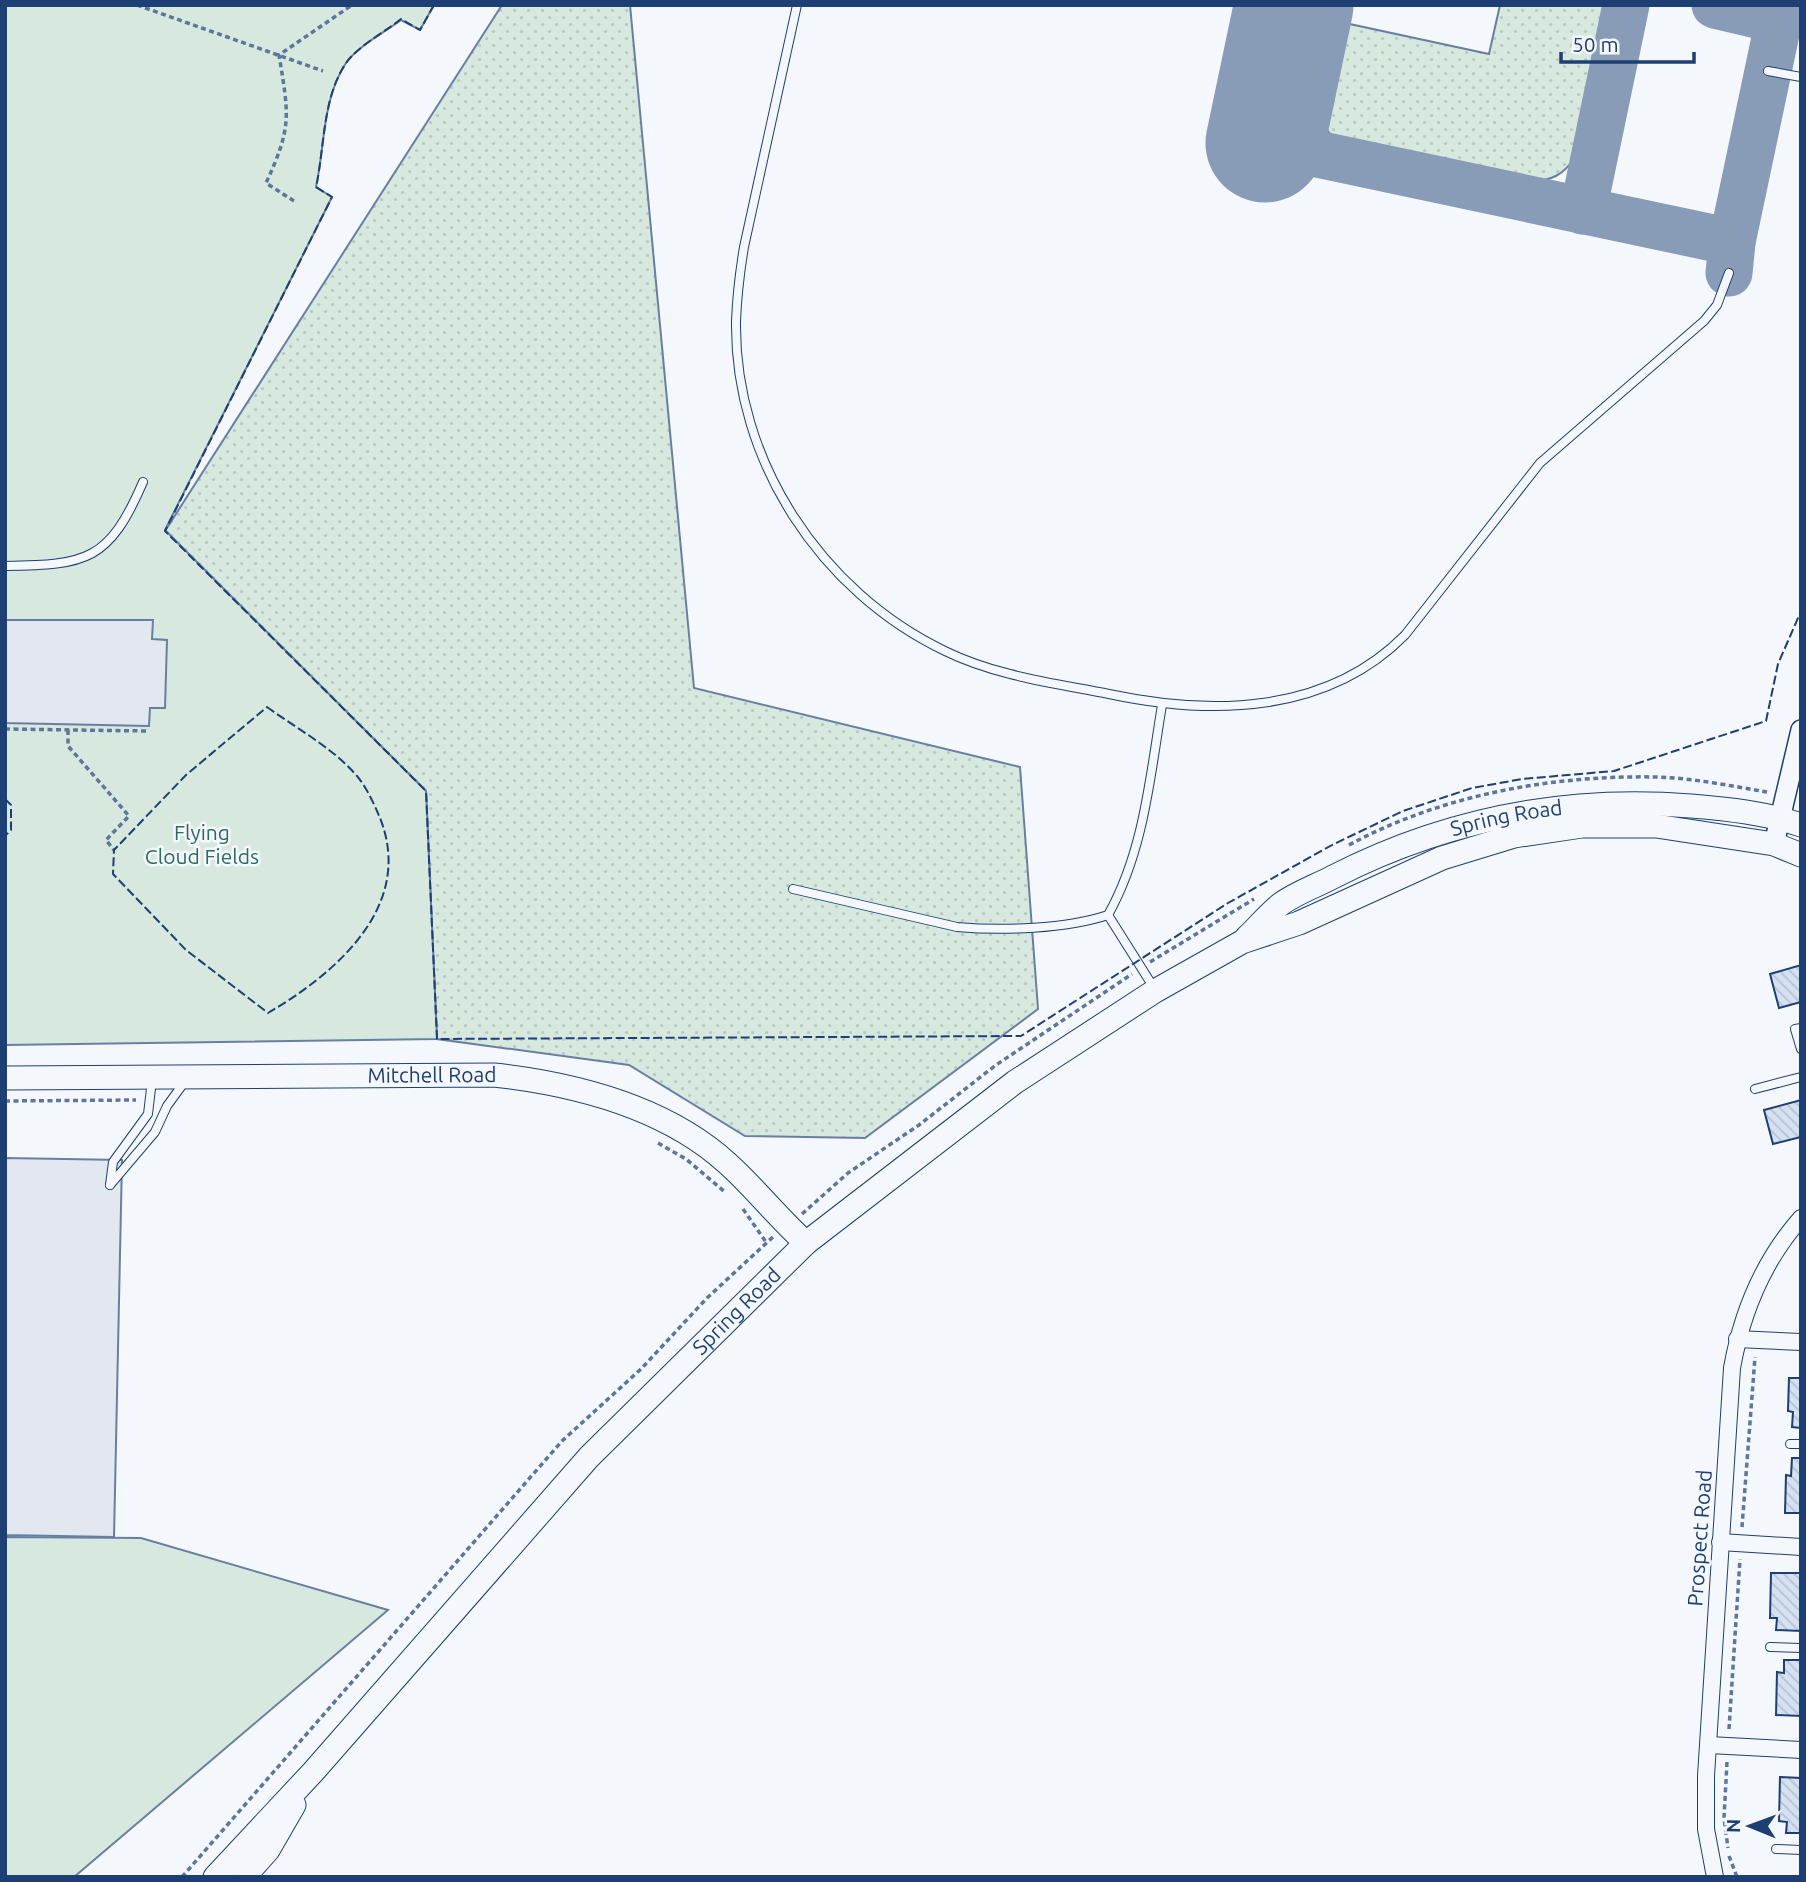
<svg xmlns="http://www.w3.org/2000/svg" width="1806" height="1882" font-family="Ubuntu,sans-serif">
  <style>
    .grass { fill: url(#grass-dots); stroke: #687fa3; stroke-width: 2 }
    .park { fill: #d7e8df; stroke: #687fa3; stroke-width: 2 }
    .parking { fill: #e3e8f0; stroke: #687fa3; stroke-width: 2 }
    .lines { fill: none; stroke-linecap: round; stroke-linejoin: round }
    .taxiway { stroke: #889bb7; stroke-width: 47 }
    .runway { stroke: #889bb7; stroke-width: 119 }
    .building { fill: url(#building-back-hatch); stroke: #1d3f73; stroke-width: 2 }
    .service-casing { stroke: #1d3f73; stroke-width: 10 }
    .minor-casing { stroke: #1d3f73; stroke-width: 18 }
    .tertiary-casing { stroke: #1d3f73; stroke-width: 22 }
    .secondary-casing { stroke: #1d3f73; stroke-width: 25 }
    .path { stroke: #5e769c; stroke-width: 3.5; stroke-dasharray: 5 3.5; stroke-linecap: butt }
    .service { stroke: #f4f7fb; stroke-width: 8 }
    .minor { stroke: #f4f7fb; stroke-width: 16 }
    .tertiary { stroke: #f4f7fb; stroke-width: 19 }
    .secondary { stroke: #f4f7fb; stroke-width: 23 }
    .fence { stroke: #1d3f73; stroke-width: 2; stroke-dasharray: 9 3.5; stroke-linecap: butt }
    .labels { text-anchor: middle; stroke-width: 5; stroke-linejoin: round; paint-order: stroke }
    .street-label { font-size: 21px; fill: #1d3f73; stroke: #f4f7fb }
    .park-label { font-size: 21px; fill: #2c6c60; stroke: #f4f7fb }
  </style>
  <defs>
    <pattern id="grass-dots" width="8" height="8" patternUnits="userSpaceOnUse" patternTransform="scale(1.75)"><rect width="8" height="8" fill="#d7e8df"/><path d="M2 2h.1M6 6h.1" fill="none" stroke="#b8c8c3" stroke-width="1.8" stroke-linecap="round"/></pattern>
    <pattern id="building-back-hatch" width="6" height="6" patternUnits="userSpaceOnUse" patternTransform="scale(1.75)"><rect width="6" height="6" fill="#d5e0f0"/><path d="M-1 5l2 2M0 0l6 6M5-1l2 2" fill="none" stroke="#b6c1d1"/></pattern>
  </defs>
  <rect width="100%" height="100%" fill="#f4f7fb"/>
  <g class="grass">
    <path d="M502,5H630L694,688L1020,767L1038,1009L865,1138L745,1136L629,1065L437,1039L426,791L165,531Z"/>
    <path d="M1500,5H1608L1576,156C1564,175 1551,181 1529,182L1340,142C1297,113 1322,63 1331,20L1489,54Z"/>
  </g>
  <g class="park">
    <path d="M5,5H434L420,30L401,20C385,32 358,46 346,63C322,99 325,146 316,187L332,197L165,530L426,791L437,1039L5,1045Z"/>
    <path d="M5,1537L141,1538L388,1610L74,1877H5Z"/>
  </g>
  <g class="parking">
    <path d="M5,620H153L152,639L167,640L165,708H150L149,726L5,723Z"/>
    <path d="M5,1158L122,1160L114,1537L5,1535Z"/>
  </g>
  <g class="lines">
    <g class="taxiway">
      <path d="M1715,5L1779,20"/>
      <path d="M1265,143L1732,242"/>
      <path d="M1583,211L1626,5"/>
      <path d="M1729,273L1732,242L1782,5"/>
    </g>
    <path class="runway" d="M1265,143L1294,5"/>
  </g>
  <g class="building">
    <path d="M1801,965V1002L1779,1008L1770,974Z"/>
    <path d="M1801,1100V1137L1773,1144L1764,1110Z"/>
    <path d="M1789,1378H1801V1428L1792,1427L1793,1412L1788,1411Z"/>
    <path d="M1792,1458H1801V1513H1785L1786,1475L1791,1476Z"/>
    <path d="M1771,1573H1801V1631L1776,1630L1777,1618H1770Z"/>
    <path d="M1784,1660H1801V1716L1776,1715L1777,1672L1784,1673Z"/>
    <path d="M1780,1777L1801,1778V1833H1786L1787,1822L1779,1821Z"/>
  </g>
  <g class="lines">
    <defs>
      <g id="service">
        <path d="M797,5L744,247C740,271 737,296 736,321C734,460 821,592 945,651C996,676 1054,683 1109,694C1212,716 1327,714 1405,635L1540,463L1704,321L1717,305L1729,273"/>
        <path d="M1768,71L1801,77"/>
        <path d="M5,566C87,565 109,561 143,482"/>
        <path d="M793,889L957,927C1002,931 1066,929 1108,915C1144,851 1150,777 1162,705"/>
        <path d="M1108,915L1154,988"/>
        <path d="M1801,1028L1795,1029L1801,1049"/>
        <path d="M1755,1089L1801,1077"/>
        <path d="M110,1185L155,1132L167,1106L186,1080"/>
        <path d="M110,1185L113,1162L148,1114L152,1080"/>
        <path d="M1790,1444H1801"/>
        <path d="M1770,1647L1801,1648"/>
        <path d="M1776,1849L1801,1850"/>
      </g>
      <g id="minor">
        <path d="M1737,1339L1801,1342"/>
        <path d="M1720,1542L1801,1547"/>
        <path d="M1709,1745L1801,1750"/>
        <path d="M1715,1877L1706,1829V1776L1732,1368C1742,1312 1763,1261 1801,1218"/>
      </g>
      <path id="tertiary" d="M1774,844L1801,730"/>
      <g id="secondary">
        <path id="s1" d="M1247,937C1258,927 1269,913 1281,904C1296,893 1316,886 1333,877C1446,819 1565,796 1691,806C1729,809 1765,813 1801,825"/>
        <path id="s2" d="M5,1078L494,1075C574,1084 665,1107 727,1163C755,1188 778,1218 806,1243"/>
        <path id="s3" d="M215,1877L313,1772L589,1457L806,1243L1015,1082L1155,991L1242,942L1299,923L1442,858L1514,836L1582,826H1656L1774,844L1801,855"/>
        <path d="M244,1877L268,1850L294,1805"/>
      </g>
    </defs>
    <use href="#service" class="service-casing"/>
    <use href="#minor" class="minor-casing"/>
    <use href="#tertiary" class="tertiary-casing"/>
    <use href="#secondary" class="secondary-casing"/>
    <g class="path">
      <path d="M137,5L323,71"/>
      <path d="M294,201L266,183C292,127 289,116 279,55L352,5"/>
      <path d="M5,729L147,731"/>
      <path d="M68,730V746L129,816L106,840L114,850"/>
      <path d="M1349,845C1441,795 1552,775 1656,777C1693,778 1731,786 1767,792"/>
      <path d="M1150,962L1254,899"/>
      <path d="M5,1101L136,1100"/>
      <path d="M658,1143L686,1159L725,1192"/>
      <path d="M743,1209L766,1242"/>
      <path d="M802,1214L848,1173L919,1125L996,1065L1132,974"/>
      <path d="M1742,1527L1755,1357"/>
      <path d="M1729,1729L1740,1559"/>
      <path d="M1727,1762L1724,1818L1728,1848"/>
      <path d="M1729,1856L1737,1877"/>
      <path d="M182,1877L562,1441L641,1369L707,1298L774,1236"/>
    </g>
    <use href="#service" class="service"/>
    <use href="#minor" class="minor"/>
    <use href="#tertiary" class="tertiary"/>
    <use href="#secondary" class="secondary"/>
    <g class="fence">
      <path d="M434,5L420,30L401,19C385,32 358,46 346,63C322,99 325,146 316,187L332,197L165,531L426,791L437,1039L1021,1036L1228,903L1332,845L1403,811L1472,788L1522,779L1614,771L1766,721L1778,664L1801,611"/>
      <path d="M267,707C296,728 333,748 357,776C367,788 374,804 380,818C415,906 336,973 268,1013L186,950L113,874L114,850L186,775Z"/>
      <path d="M5,799L11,805V830L5,836"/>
    </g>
  </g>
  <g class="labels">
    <g class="street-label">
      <text dy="7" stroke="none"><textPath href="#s1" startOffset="290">Spring Road</textPath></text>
      <text dy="7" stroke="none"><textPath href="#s2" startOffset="427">Mitchell Road</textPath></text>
      <text dy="7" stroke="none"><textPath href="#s3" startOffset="770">Spring Road</textPath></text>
      <text transform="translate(1700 1538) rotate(-86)" y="7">Prospect Road</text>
    </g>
    <g class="park-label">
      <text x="202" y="840">Flying<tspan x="202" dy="24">Cloud Fields</tspan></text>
    </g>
  </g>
  <rect width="1806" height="1882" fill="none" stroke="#1d3f73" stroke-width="14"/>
  <g transform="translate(1750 1826) rotate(271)" stroke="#f4f7fb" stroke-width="5" paint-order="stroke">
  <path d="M0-5L12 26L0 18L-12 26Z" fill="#1d3f73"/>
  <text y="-10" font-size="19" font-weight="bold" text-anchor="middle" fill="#1d3f73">N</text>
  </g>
  <path d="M1561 52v10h133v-10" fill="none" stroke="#1d3f73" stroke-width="3.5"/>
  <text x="1572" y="52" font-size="21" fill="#1d3f73" stroke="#f4f7fb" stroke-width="5" paint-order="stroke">50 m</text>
</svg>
